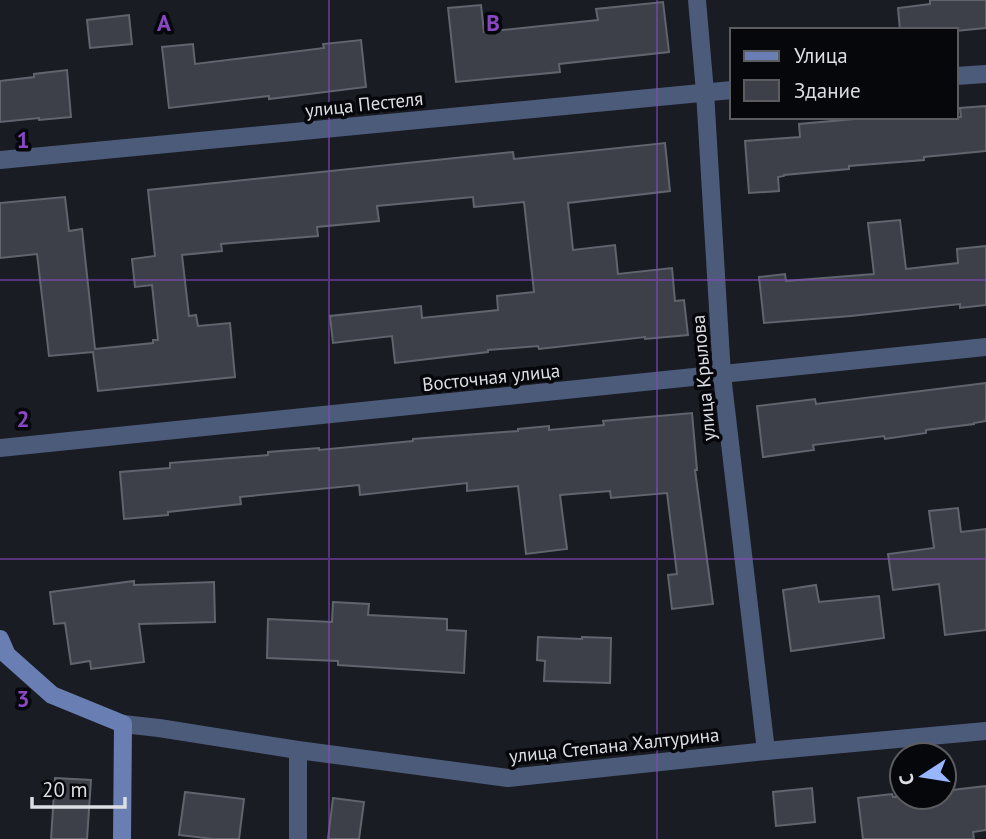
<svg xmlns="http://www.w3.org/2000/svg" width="986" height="839" font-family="'PT Sans',sans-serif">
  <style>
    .building { fill: #3d4049; stroke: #60646d; stroke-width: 2 }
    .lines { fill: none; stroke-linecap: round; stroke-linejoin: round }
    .street { stroke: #4d5b7b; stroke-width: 18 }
    .secondary { stroke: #697eb2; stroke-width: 18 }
    .grid { fill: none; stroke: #8a47c4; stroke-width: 2; stroke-opacity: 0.55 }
    .labels { text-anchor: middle; stroke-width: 7; stroke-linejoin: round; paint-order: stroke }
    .street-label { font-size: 19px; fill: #dcdee3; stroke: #06070a }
    .grid-label { font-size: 23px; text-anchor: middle; font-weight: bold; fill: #8a47c4; stroke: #06070a; stroke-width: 7; stroke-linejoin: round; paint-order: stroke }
  </style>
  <rect width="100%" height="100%" fill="#191c23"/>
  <g class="building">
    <path d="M930,0H986V28L956,31V30H900L898,8L930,4Z"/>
    <path d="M663,2L669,52L559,64L560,72L456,82L448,8L481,5L484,32L598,20L596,9Z"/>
    <path d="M129,15L132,44L90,48L87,20Z"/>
    <path d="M361,40L366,87L269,99V96L169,108L162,47L193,44L195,64L324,48L323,44Z"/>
    <path d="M67,70L71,117L39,120V118L0,122V81L34,77V74Z"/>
    <path d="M986,106V151L924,157V160L849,166V169L784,175V176L778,177L779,191L749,193L745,141L800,137L799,124L877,117H961L960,108Z"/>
    <path d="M665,143L670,191L568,203L573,250L615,245L618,274L672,268L675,301L684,300L688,335L645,339V337L539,349L538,346L488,350V352L395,363L392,336L333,343L330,316L421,306L422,318L498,310L497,296L534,292L524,202L474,207L473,197L377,206L379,221L317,227L318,236L221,244L222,251L182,255L189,316L196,315L198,326L230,323L235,377L98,391L93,352L49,356L37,254L0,258V203L65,197L69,231L82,229L95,349L153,343V340H158L152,285L135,287L132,259L155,256L148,190L513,152L514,159Z"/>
    <path d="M900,220L906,269L958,263L957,249L986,246V305L960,308V304L851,316L764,323L759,277L785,274L786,281L874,274L868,223Z"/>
    <path d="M986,383V421L974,423V424L926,430V433L885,439L884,436L813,445L814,450L763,457L757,406L815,399L816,404Z"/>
    <path d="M692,413L697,470H695L713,604L672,609L668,575L677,574L667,493L611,498L610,491L560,495L567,549L526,554L518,486L467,491V483L360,495L359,485L240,497L241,504L168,512V515L124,519L120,472L170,468V463L268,455V452L319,448V450L413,441V439L518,431V429L549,426V430L604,425L603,421Z"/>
    <path d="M958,508L961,532L986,529V630L945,635L939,584L893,590L888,554L934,548L929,511Z"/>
    <path d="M134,581V585L214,582L215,622L139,624L144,662L91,669L90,661L71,664L65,623L54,624L50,592Z"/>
    <path d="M816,585L819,602L879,596L884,638L791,651L783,590Z"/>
    <path d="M333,602L369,604L368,615L447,619V630L466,631L464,673L338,665V661L267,658L268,619L332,622Z"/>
    <path d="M538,637L582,639V637L611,638L610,683L544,681L545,661L537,660Z"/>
    <path d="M55,778L91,780L87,839H51Z"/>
    <path d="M986,786V830L973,832L974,839H863L858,798L892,794L893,797H944V791Z"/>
    <path d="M812,788L815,822L776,826L773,792Z"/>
    <path d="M185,792L244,799L239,839H213L179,835Z"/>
    <path d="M333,798L364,802L359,839H328Z"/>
  </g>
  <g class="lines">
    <g class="street">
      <path d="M697,0L705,92L722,375L766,751"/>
      <path d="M956,76L986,74"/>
      <path d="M0,160L732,90"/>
      <path d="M0,448L986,347"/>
      <path d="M123,724L159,728L298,750L508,778L766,751L986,731"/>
      <path d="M298,839V750"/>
    </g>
    <path class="secondary" d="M0,639L7,655L52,695L123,724L122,839"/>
  </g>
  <path class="grid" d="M329,0V839M657,0V839M0,280H986M0,559H986"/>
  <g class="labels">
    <g class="street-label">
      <text transform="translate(364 104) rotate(-6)" y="7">улица Пестеля</text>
      <text transform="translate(491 377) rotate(-6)" y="7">Восточная улица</text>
      <text transform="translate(703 378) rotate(-95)" y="7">улица Крылова</text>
      <text transform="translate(614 745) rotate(-6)" y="7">улица Степана Халтурина</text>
    </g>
  </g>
  <g class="grid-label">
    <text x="164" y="31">A</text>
    <text x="493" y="31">B</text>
    <text x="23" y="148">1</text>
    <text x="23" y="427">2</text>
    <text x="23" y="707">3</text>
  </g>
  <rect x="730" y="28" width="228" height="91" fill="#06070a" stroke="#5c5d61" stroke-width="2"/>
  <rect x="744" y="51" width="35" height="10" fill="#697eb2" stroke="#5c5d61" stroke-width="2"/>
  <text x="794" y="63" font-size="21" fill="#dcdee3">Улица</text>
  <rect x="744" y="80" width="35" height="21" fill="#3d4049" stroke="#5c5d61" stroke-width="2"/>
  <text x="794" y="98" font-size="21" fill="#dcdee3">Здание</text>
  <g transform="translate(923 776) rotate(258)"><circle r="33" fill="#06070a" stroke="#5c5d61" stroke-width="2"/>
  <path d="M0-5L12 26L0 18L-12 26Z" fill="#98b6fd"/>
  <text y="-10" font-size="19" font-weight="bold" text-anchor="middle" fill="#dcdee3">С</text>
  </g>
  <path d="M32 797v10h93v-10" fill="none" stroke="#dcdee3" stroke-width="3.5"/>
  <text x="42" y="797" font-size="21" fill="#dcdee3" stroke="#06070a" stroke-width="5" paint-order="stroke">20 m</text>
</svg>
